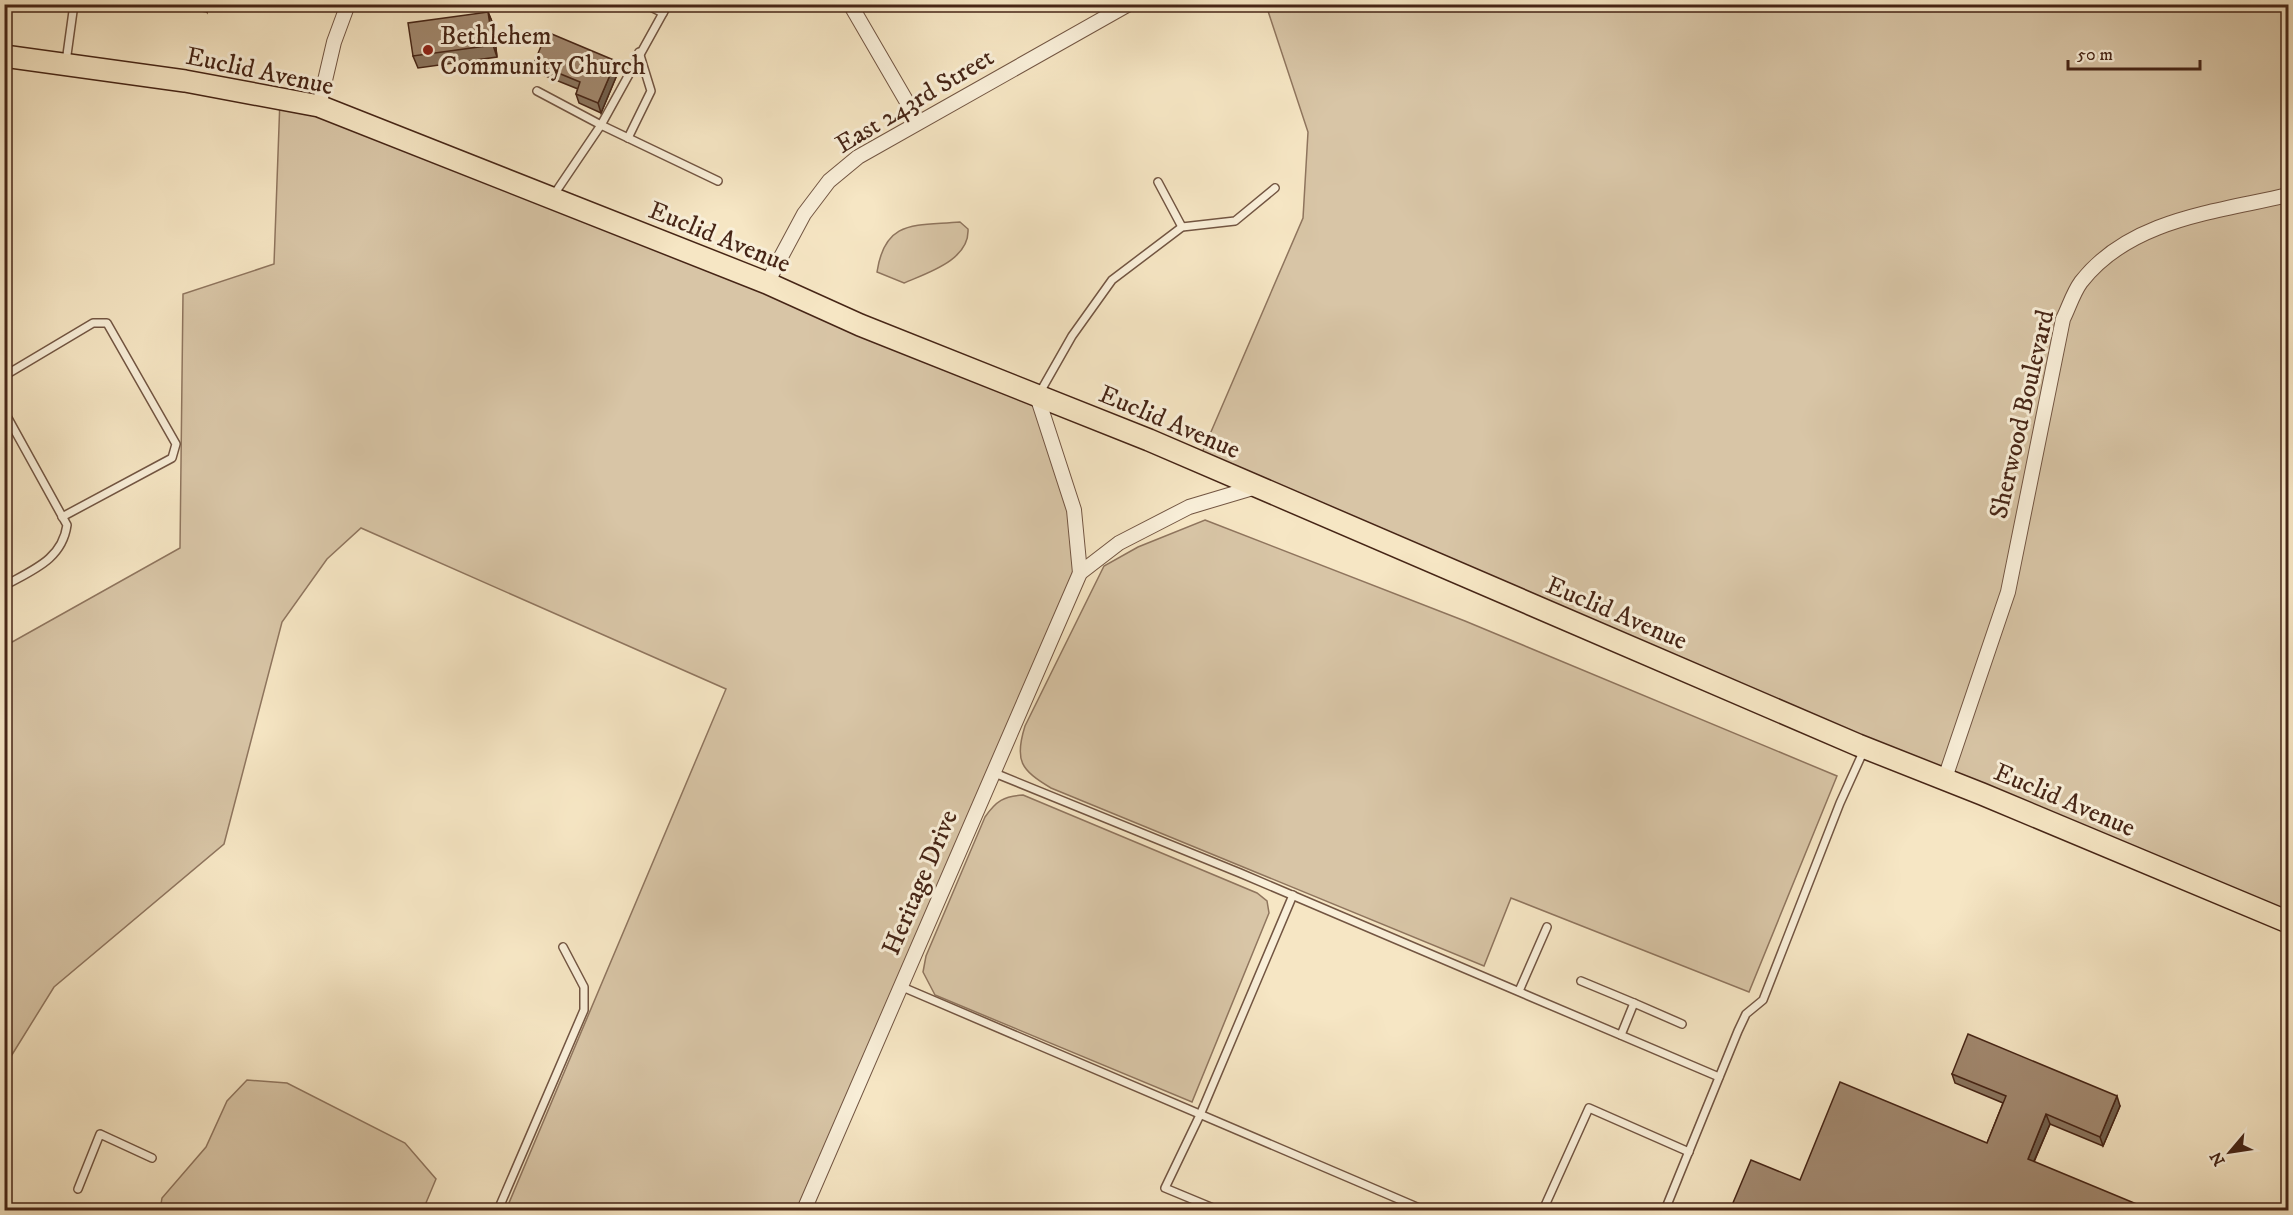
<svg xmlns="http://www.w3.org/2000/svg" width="2293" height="1215" font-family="'IM FELL DW Pica',serif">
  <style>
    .green { fill: #d8c5a6; stroke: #8f755e; stroke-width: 1.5 }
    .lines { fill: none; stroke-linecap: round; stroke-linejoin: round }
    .lane-casing { stroke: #725542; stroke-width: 10 }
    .street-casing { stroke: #725542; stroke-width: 16 }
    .primary-casing { stroke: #462516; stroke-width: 24 }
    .lane { stroke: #f9efd9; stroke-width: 7 }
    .street { stroke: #f9efd9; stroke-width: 14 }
    .primary { stroke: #f6e6c4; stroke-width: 21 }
    .wall { fill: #8b7660; stroke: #462516; stroke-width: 1.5 }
    .shaded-wall { fill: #71604e; stroke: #462516; stroke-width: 1.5 }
    .building { fill: #a28970; stroke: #462516; stroke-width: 1.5 }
    .poi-dot { fill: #8f2418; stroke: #f9efd9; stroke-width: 2 }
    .labels { text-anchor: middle; stroke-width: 6; stroke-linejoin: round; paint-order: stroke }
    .poi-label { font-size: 26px; fill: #462516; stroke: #f9efd9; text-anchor: start }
    .street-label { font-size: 26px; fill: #462516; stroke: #f9efd9 }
  </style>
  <rect width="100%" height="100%" fill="#f6e6c4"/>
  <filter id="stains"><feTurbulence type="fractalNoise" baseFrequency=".00333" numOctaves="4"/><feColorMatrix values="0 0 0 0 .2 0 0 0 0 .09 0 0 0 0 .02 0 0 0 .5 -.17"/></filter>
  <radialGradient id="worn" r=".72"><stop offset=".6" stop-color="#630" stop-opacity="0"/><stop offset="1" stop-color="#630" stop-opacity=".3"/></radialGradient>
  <g class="green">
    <path d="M1266,5H2288V375L2283,429L2288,458V922L1198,462L1303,218L1308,132Z"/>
    <path d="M280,99L1037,396L1074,510L1080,573L804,1210H506L726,689L361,528L327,559L282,622L224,844L54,987L5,1066V646L180,548L183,294L274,264Z"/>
    <path d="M960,222L968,229C970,260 927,273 904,283L877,272C885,218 917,226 960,222Z"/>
    <path d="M1205,520L1465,621L1837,776L1749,992L1511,898L1484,966L1051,788C1021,770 1014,761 1025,726L1104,566L1138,547Z"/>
    <path d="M1023,795L1257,893L1267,901L1269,913L1192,1102L935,995L923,972L926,956L985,817C996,801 1004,796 1023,795Z"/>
    <path d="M247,1080L287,1083L405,1143L436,1179L423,1210H160L162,1198L206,1147L227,1101Z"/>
  </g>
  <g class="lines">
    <defs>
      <g id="lane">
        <path d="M645,4L663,13"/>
        <path d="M66,62L74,4"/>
        <path d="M537,91L601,125L668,4"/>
        <path d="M628,138L651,91L639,52"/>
        <path d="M1158,182L1182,227"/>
        <path d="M553,196L601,125L718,181"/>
        <path d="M4,376L93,323H107L176,444L172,458L62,517"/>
        <path d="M1039,394L1072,336L1112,280L1182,227L1235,221L1275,188"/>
        <path d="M4,411L67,525C62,560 32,570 4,586"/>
        <path d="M992,772L1240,873L1719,1077"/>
        <path d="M1581,981L1634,1003L1621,1035"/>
        <path d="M900,986L1424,1210"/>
        <path d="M1519,991L1547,927"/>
        <path d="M1634,1003L1682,1024"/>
        <path d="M78,1189L100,1134L152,1158"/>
        <path d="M498,1210L584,1010V987L563,947"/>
        <path d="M1218,1210L1165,1188L1200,1115L1293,895"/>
        <path d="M1543,1210L1589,1108L1689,1152"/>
        <path d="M1665,1210L1738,1031L1746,1014L1763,1000L1840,803L1864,750"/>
      </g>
      <g id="street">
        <path d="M850,4L918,121"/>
        <path d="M319,106L334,42L348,4"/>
        <path d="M767,283L804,214L829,181L858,157L1129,4"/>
        <path d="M1037,396L1074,510L1080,573"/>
        <path d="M1945,778L2008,592L2063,319C2069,307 2073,293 2081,282C2130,219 2216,212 2288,195"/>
        <path d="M804,1210L1080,573L1119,543L1189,507L1256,487"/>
      </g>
      <path id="primary" d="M4,56L185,81L319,106L767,283L860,325L1149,440L1858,745L1982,794L2288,922"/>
    </defs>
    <use href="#lane" class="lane-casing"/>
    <use href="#street" class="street-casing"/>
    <use href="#primary" class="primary-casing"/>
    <use href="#lane" class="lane"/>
    <use href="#street" class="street"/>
    <use href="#primary" class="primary"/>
  </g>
  <g class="wall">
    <path d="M171,4H208L207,12L172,7Z"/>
    <path d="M488,12L493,24L497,57L418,68L413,56Z"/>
    <path d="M534,63L619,70L601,113L579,103L576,94L578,89L538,73Z"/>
    <path d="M1952,1074L2120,1106L2103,1146L2050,1124L2034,1162L1800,1180L1987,1143L2003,1103L1955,1083Z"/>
  </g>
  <g class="shaded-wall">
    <path d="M205,4H208L207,12L204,6Z"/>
    <path d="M488,12L493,24L497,57L493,45Z"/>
    <path d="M616,61L619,70L601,113L598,103Z"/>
    <path d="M2117,1096L2120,1106L2103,1146L2100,1137Z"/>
    <path d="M2046,1114L2050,1124L2031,1168L2028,1159Z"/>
  </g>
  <g class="building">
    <path d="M488,12L493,45L413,56L408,23Z"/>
    <path d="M547,32L616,61L598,103L576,94L580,82L534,63Z"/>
    <path d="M1968,1034L2117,1096L2100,1137L2046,1114L2028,1159L2151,1210H1730L1751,1160L1800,1180L1840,1082L1987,1143L2006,1096L1952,1074Z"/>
  </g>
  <circle class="poi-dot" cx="428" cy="50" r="6"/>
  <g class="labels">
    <g class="poi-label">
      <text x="440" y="44">Bethlehem<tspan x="440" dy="30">Community Church</tspan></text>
    </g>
    <g class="street-label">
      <text transform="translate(260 70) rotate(12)" y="9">Euclid Avenue</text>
      <text transform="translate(914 100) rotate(-31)" y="9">East 243rd Street</text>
      <text transform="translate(720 236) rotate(22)" y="9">Euclid Avenue</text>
      <text transform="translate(2021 414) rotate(-77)" y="9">Sherwood Boulevard</text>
      <text transform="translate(1170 421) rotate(23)" y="9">Euclid Avenue</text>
      <text transform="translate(1617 612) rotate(23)" y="9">Euclid Avenue</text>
      <text transform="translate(2065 799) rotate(23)" y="9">Euclid Avenue</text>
      <text transform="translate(919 882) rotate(-67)" y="9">Heritage Drive</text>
    </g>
  </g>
  <rect width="2293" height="1215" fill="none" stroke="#f6e6c4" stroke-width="24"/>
  <rect x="6" y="6" width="2281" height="1203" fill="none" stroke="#462516" stroke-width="3"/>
  <rect x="12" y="12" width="2269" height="1191" fill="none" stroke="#462516" stroke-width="1.5"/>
  <g transform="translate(2230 1152) rotate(241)" stroke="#f9efd9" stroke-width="4.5" paint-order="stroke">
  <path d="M0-4.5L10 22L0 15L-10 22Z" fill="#462516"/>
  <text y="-9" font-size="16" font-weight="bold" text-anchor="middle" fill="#462516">N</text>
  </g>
  <path d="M2068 60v9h132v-9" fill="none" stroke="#462516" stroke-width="3"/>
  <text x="2077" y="60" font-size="18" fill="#462516" stroke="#f9efd9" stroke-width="4.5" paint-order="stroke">50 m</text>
  <rect width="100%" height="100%" filter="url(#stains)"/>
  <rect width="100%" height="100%" fill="url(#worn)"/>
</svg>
